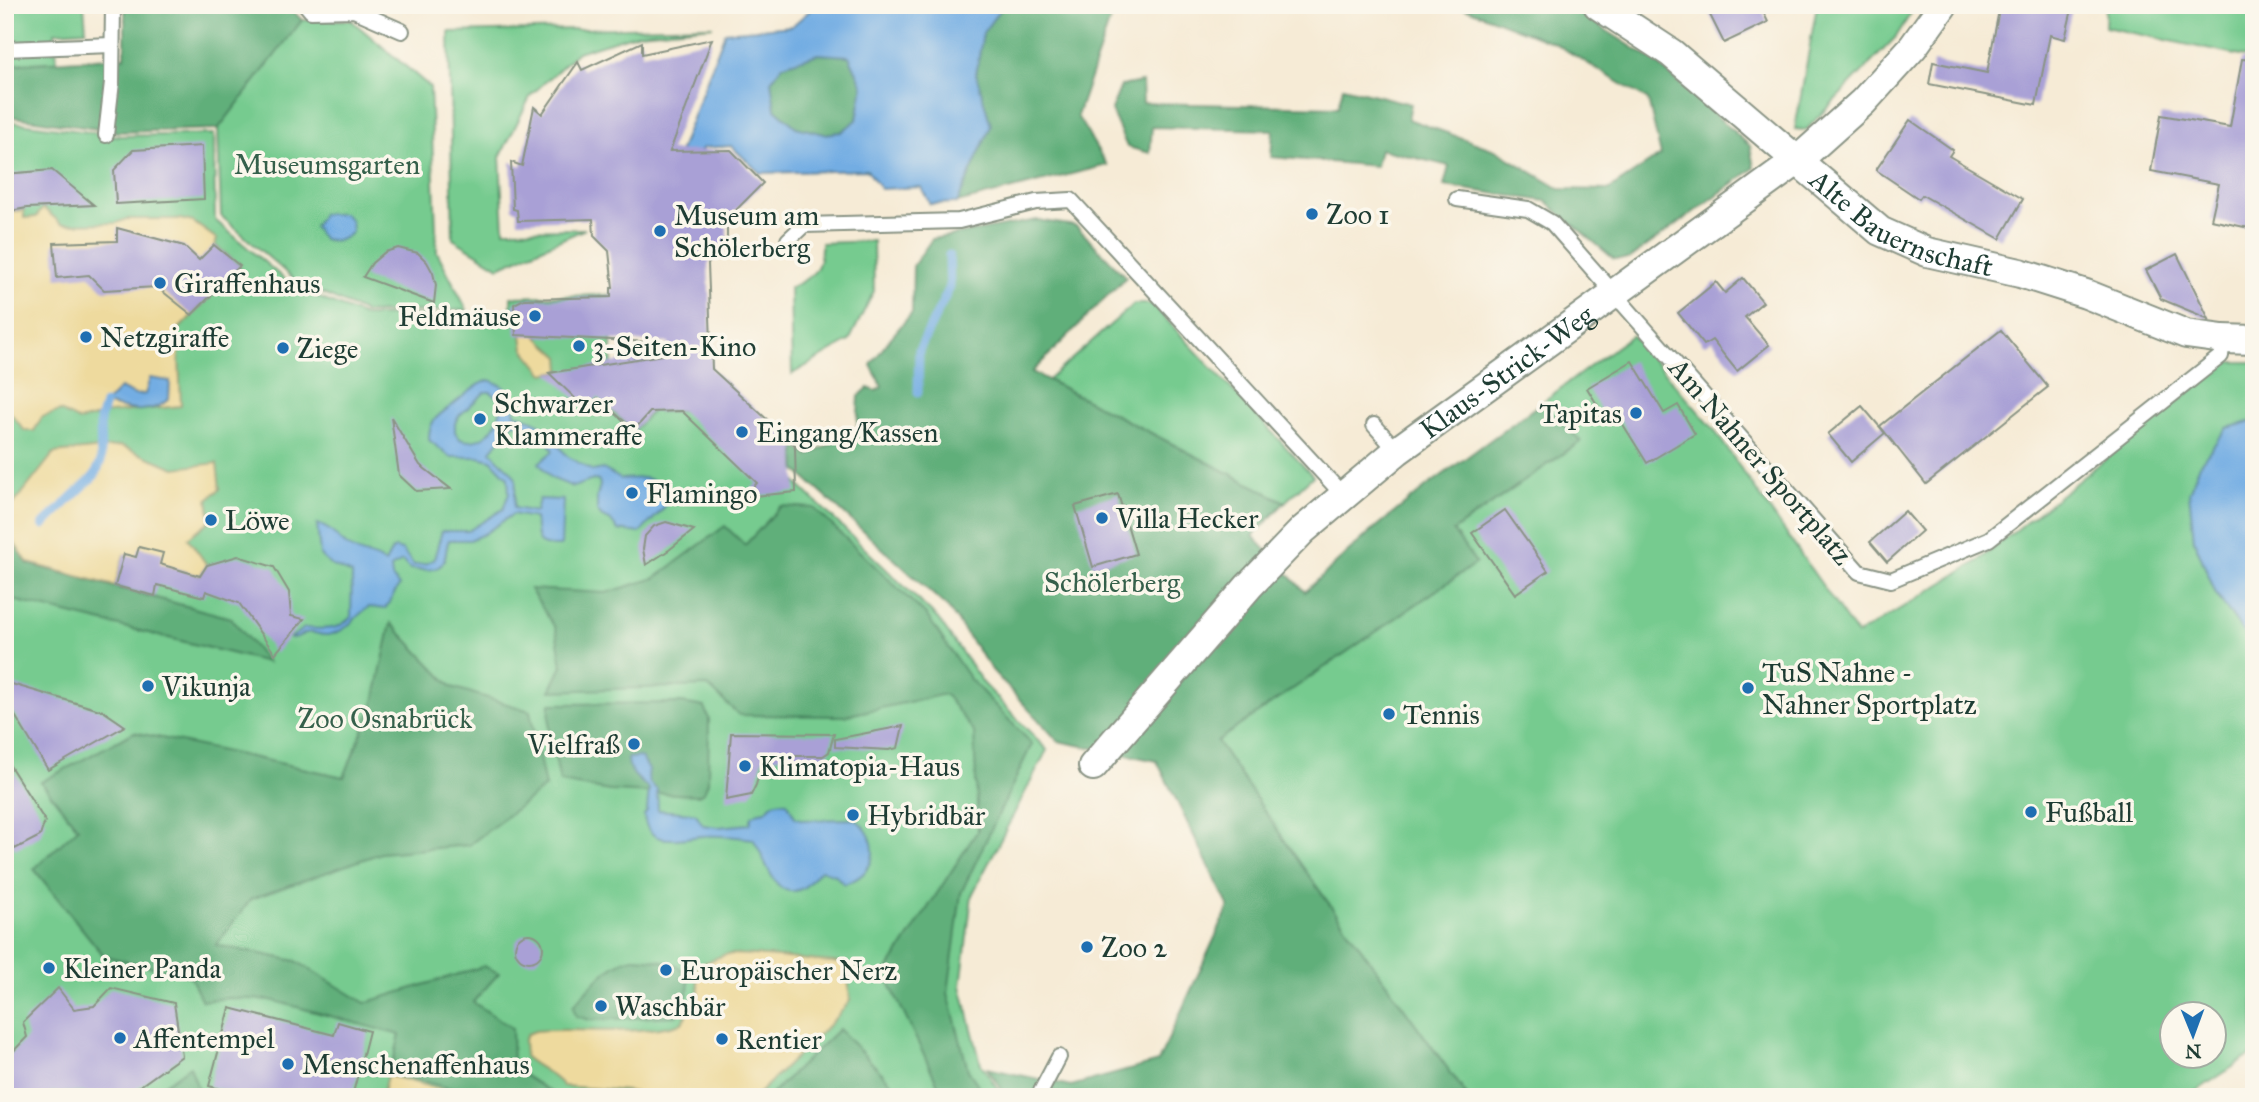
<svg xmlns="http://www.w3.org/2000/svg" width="2259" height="1102" font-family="'IM FELL Great Primer',serif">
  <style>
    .green { fill: #76cb8f; stroke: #4a8462; stroke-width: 2; fill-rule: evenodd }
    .forest { fill: #60af7a; stroke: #407657; stroke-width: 2 }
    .sand { fill: #eeda9e; stroke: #868c69; stroke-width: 2 }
    .water { fill: #73ade3; stroke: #49758c; stroke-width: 2; fill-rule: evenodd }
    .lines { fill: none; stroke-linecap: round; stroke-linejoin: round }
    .stream { stroke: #73ade3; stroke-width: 9 }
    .building { fill: #a9a0d6 }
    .service-casing { stroke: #8a9485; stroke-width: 18 }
    .minor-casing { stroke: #8a9485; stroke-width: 32 }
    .service { stroke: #fff; stroke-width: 14 }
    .minor { stroke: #fff; stroke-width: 28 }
    .poi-dot { fill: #1f6fb2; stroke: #fbf7ec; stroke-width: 2.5 }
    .labels { text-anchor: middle; stroke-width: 7; stroke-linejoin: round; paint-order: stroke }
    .park-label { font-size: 28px; fill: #35604b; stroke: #fbf7ec }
    .poi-label { font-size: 28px; fill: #1f3d34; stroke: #fbf7ec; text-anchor: start }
    .street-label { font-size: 28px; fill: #1f3d34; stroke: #fbf7ec }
  </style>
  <rect width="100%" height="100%" fill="#fbf7ec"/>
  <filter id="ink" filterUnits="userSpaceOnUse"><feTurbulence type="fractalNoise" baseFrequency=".0143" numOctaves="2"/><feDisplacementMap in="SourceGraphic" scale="14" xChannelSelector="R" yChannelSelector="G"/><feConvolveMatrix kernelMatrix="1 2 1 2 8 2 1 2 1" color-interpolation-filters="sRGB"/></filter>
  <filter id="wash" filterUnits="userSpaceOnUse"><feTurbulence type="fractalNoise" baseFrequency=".00686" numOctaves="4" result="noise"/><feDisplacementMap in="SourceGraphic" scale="28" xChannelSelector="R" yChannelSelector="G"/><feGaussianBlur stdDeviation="1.57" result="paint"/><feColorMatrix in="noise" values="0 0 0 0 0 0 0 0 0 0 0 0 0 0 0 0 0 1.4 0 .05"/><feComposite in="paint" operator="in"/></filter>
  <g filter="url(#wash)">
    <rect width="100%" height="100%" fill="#f6ebd6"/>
    <g class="green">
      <path d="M5,5H84L86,30L55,32L57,62L5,64Z"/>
      <path d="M1817,5H1916L1896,37L1806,130L1795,129Z"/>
      <path d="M2106,5H2254V59L2105,27Z"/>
      <path d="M302,20H351L430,87L437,252L467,310L366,313L298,283L221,216L218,129Z"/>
      <path d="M713,26L639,33L578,52L531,95L500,157L504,230L585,229L499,267L453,239L449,32Z"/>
      <path d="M5,121L119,136L214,134L215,220L295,288L364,316L511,314V297L610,295L613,412L634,430L653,410L661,412L683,411L759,447L938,619L984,684L1047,750L972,895L961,986L981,1064L1003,1097H5Z"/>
      <path d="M873,241L874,291L849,341L792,374L790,288C813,276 822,271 821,243Z"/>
      <path d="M1134,304H1152L1313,476L1285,502L1048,380Z"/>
      <path d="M1632,335L1712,427L1857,635L1975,563L2227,362H2254V421L2227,428L2194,540L2216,594L2254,647V1053L2187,1097H1468L1302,866L1217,741L1476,563L1453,531L1580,442L1541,403ZM2172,1014H2214V1056H2172Z"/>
    </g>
    <g class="forest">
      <path d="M125,5H287L302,20L218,129L119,132L5,116V65L125,57Z"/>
      <path d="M1003,5H1115L1077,116L1107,165L957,203L991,126L976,74L983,33Z"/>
      <path d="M1457,5H1567L1657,63L1750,146L1754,168L1629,259H1614L1545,201L1444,186L1449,166L1380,149L1376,166L1271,157L1273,130L1152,127L1150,153L1127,147L1111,110L1121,86L1142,82L1143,103L1338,107L1343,87L1411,104L1408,119L1495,150L1560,189L1608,190L1661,155L1648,100L1554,43Z"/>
      <path d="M818,54L849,56L863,86L857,120L841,132L824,134L796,127L775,109L771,81L783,65Z"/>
      <path d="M1037,220L1076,226L1126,277L1032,372L1285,502L1253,536L1305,592L1369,533L1426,487L1541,403L1581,441L1453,531L1476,563L1217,741L1302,866L1468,1097H1007L987,1068L1071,1086L1158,1062L1229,907L1157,761L1058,741L992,670L948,608L796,470L795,445L808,456L857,430L859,396L868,388L876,391L882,387L871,365L888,341L912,313L913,266L932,239Z"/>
      <path d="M781,506L814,508L927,616L970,679L1032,744L961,893L948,993L968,1070L986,1097H944L885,974L978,830L974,732L945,694L844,716L739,715L708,686L550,691L562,666L556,629L530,589L606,593L655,578L725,526L745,545Z"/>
      <path d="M5,530L28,564L231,618L267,662L13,600H5Z"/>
      <path d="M391,623L452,687L530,711L545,787L469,845L381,853L251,899L216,945L296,961L365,1003L484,966L499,973L473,1002L512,1028L513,1068L558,1097H484L390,1073L400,1035L271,1000L226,998L202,1001L190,976L104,956L34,869L78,828L41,782L134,732L344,777L374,702Z"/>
      <path d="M682,703L704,707L709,719L708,782L704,792L698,795L609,791L560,782L549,728L550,704Z"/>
      <path d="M633,958C654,959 694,960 688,991C686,1000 682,1009 676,1016L590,1020L576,1016L573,1006C589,987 608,964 633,958Z"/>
      <path d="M839,1029L905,1097H768Z"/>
      <path d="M190,1066L201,1097H147Z"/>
    </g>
    <g class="sand">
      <path d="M43,208L62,224L117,223L126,219H180L193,222L217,239L215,245L240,266L178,330L181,406L110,413L79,421L60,411L42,417L34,431H25L5,406V212L24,210V218L36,217Z"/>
      <path d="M529,329L560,357L561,371L544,374L524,349L522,335Z"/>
      <path d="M121,446L175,468L217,463L220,489L208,499L211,520L188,538L207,565L200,576L124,555L115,586L28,563L5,530V515L54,453Z"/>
      <path d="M726,954C766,954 806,961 847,963L850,1001L832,1022L755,1097H657L627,1091L563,1086C553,1073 537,1068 525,1057L524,1041L527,1034L535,1031C584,1027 635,1037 682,1023L699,993L696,970L697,966Z"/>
      <path d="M387,1075L470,1097H382Z"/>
    </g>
    <g class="water">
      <path d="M816,5H1003L983,33L976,74L991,126L957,203L930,204L921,187L881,189L867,170L760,173L731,146L703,148L681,172L674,166L725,32L792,26ZM818,54L849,56L863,86L857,120L841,132L824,134L796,127L775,109L771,81L783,65Z"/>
      <path d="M322,214H344L351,220L352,232C343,241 336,242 323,239L314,227Z"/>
      <path d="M150,378L170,381L169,399C151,416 127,410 105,404L120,388L135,395L145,394Z"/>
      <path d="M489,380C511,388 511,391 515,414L530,419L545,428L567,456L593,471L603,469L621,479L645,478L660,483C666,491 669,500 663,509L640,533L618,530L610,520L602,517L597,511V497L600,485L599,481L593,480L573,487L551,478L539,463L553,451C544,432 533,425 513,423L491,451C499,463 510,467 516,479L514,508L536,512L539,499L563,500L561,546C532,547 538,540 535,518L513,514L484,534L470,540H449C446,546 447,551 445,557C443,573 422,570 410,569L402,561L391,568L392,577L399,586L385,609L369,607C354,616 348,632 328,635C321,636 313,631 306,633C299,635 298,639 290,638L305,628C324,629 337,632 351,617L352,574L330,565L320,555L317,524C333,528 337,540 349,547C360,555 374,555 385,563L392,550L395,548L402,550L414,565L425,564L434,559L442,531H468L503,509L509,493L508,478L491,460L479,457H450L429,440C428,418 442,414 456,402C467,393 476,385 489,380ZM485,392H491L501,401C503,422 484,448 460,439L455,432V423L460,415Z"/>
      <path d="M2254,421V647L2216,594L2194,540L2189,492L2201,462L2227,428Z"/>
      <path d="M639,757L642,758L649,770C647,779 648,784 657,789L658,810L691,813L696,814L703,825L718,827L750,824L752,816L759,812L766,811C772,803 776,800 787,802L795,817L802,820L855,819C882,839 879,874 844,884L835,875L821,870C813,875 810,885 801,889C773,902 765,855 753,839C738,837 718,835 702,836C679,838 647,849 644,815L647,811L649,789C639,779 628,774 628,758Z"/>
    </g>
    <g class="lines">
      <g class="stream">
        <path d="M918,392L919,350L950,287L949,255"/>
        <path d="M43,525L95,475L101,461L100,420L105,404"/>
      </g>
    </g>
    <g id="blocks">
      <g class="building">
        <path d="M1705,5H1760L1768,22L1724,43Z"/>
        <path d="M2000,5H2073L2065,39L2050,35L2036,105L1929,84L1933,62L1987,73Z"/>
        <path d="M712,39L670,151L731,150L763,183L727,219V244L708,264L712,369L795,445L796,492L744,497L757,483L682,411L650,412L634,430L598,398L585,408L549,373L669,354L668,343L516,335L514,304L524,299L611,297V288H613L609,251L594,236L593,219L518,221L517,210L513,209L511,162L522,166L534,107L542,114L578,62L582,70L642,42V54Z"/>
        <path d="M2242,59L2254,60V229L2211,220L2219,184L2151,171L2161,115L2230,127Z"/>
        <path d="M1910,120L1953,150L1949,156L2023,199L2000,239L1922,195L1919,199L1876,170Z"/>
        <path d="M202,146L204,199L116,204L114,170L133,150Z"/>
        <path d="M52,170L94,205L27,208L5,212V174Z"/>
        <path d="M117,228L184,246L199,260L214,245L240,266L192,315L157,287L104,290L89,275L57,278L54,243L117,241Z"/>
        <path d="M398,248L418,253L427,262L433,273L436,285L434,303L363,277L372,263L385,252Z"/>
        <path d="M2177,254L2209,319L2161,299L2146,270Z"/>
        <path d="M1743,278L1763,302L1745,317L1769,345L1737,371L1712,340L1704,345L1678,313L1716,282L1725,293Z"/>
        <path d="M2001,330L2048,387L1926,484L1880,426Z"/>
        <path d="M1632,361L1664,413L1678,405L1695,434L1647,463L1619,418L1609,424L1587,388Z"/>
        <path d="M1862,406L1885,433L1851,462L1828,434Z"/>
        <path d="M391,417L420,465L451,489L416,491L399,475Z"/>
        <path d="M1118,494L1136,554L1093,567L1075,506Z"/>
        <path d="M1505,510L1548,571L1515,594L1472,533Z"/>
        <path d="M1905,511L1922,531L1887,562L1870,542Z"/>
        <path d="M666,522L694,530L669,550L646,565L643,549L645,536L654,526Z"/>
        <path d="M139,547L163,553L160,564L200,576L207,565L238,556L274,567L289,592L291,616L304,619L275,654L239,603L206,591L204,597L157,585L155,596L115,586L124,554L136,557Z"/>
        <path d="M5,682L103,711L125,726L48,770L5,699Z"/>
        <path d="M903,726L898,748L889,750L835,747V739Z"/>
        <path d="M731,733L834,734L829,752L823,756H790L763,759L756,785L751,795L726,800Z"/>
        <path d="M5,758L45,821L40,836L15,849L5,831Z"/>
        <circle cx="529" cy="948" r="14"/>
        <path d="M58,988L74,1009L94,1006L111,988L174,1003L182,1056L129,1094L51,1092L45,1097H13L5,1074V1060L27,1037L23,1022Z"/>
        <path d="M230,1008L334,1035L338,1022L369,1031L352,1097H248L209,1086Z"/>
      </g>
    </g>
  </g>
  <g filter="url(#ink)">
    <use href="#blocks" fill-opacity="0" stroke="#8a9485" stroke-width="2"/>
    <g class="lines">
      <defs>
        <g id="service">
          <path d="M306,5L311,11L354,10L402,31"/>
          <path d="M5,49L112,45"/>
          <path d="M106,135L112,82L113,5"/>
          <path d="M1457,199L1528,209L1552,223L1859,572L1891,580L1989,539L2221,356L2223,339"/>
          <path d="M788,240L804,225L959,221L1036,202L1071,200L1343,495"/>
          <path d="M1374,425L1397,451"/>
          <path d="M1038,1097L1059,1057"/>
        </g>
        <g id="minor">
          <path id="s1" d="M1598,5L1671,53L1880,231L1927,252L2020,273L2086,294L2186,334L2223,339L2254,340"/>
          <path id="s2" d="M1093,766L1249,586L1303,530L1397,451L1797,161L1863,102L1913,47L1943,5"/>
        </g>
      </defs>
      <use href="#service" class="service-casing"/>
      <use href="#minor" class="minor-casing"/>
      <use href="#service" class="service"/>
      <use href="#minor" class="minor"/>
    </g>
  </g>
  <g class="poi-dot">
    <circle cx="1312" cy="214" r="7"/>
    <circle cx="660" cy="231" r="7"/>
    <circle cx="160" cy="283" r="7"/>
    <circle cx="535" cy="316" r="7"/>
    <circle cx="86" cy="337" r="7"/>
    <circle cx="579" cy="346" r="7"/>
    <circle cx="283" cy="348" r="7"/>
    <circle cx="1636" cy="413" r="7"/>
    <circle cx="480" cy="419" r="7"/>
    <circle cx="742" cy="432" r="7"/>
    <circle cx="632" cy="493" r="7"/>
    <circle cx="1102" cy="518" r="7"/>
    <circle cx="211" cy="520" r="7"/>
    <circle cx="148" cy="686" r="7"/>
    <circle cx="1748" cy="688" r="7"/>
    <circle cx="1389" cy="714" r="7"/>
    <circle cx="634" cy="744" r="7"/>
    <circle cx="745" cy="766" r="7"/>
    <circle cx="2031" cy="812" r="7"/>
    <circle cx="853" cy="815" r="7"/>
    <circle cx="1087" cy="947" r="7"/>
    <circle cx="49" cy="968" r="7"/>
    <circle cx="666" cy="970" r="7"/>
    <circle cx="601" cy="1006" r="7"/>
    <circle cx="120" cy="1038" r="7"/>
    <circle cx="722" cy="1039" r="7"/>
    <circle cx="288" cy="1064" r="7"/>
  </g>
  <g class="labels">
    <g class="park-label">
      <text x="327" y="174">Museumsgarten</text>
      <text x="1112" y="592">Schölerberg</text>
      <text x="385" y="728">Zoo Osnabrück</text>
    </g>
    <g class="poi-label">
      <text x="1326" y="224">Zoo 1</text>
      <text x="674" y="225">Museum am<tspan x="674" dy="32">Schölerberg</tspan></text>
      <text x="174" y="293">Giraffenhaus</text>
      <text x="521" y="326" text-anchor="end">Feldmäuse</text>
      <text x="100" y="347">Netzgiraffe</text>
      <text x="593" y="356">3-Seiten-Kino</text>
      <text x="297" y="358">Ziege</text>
      <text x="494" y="413">Schwarzer<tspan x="494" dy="32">Klammeraffe</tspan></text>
      <text x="1622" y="423" text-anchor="end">Tapitas</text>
      <text x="756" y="442">Eingang/Kassen</text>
      <text x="646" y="503">Flamingo</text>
      <text x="1116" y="528">Villa Hecker</text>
      <text x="225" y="530">Löwe</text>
      <text x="1762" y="682">TuS Nahne -<tspan x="1762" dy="32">Nahner Sportplatz</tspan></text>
      <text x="162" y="696">Vikunja</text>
      <text x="1403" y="724">Tennis</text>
      <text x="620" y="754" text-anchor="end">Vielfraß</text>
      <text x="759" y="776">Klimatopia-Haus</text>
      <text x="2045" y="822">Fußball</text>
      <text x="867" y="825">Hybridbär</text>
      <text x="1101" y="957">Zoo 2</text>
      <text x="63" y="978">Kleiner Panda</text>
      <text x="680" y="980">Europäischer Nerz</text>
      <text x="615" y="1016">Waschbär</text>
      <text x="134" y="1048">Affentempel</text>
      <text x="736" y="1049">Rentier</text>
      <text x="302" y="1074">Menschenaffenhaus</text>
    </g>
    <g class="street-label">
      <text dy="10" stroke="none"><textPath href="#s1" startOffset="378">Alte Bauernschaft</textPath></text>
      <text dy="10" stroke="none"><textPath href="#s2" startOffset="574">Klaus-Strick-Weg</textPath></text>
      <text transform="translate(1761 461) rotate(49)" y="10">Am Nahner Sportplatz</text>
    </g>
  </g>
  <rect width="2259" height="1102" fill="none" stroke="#fbf7ec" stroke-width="28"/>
  <g transform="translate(2193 1035) rotate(179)"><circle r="33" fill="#fbf7ec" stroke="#a3ada2" stroke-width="2"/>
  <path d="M0-5L12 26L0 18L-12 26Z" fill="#1f6fb2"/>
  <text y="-10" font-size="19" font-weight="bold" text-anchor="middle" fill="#1f3d34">N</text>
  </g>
</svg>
